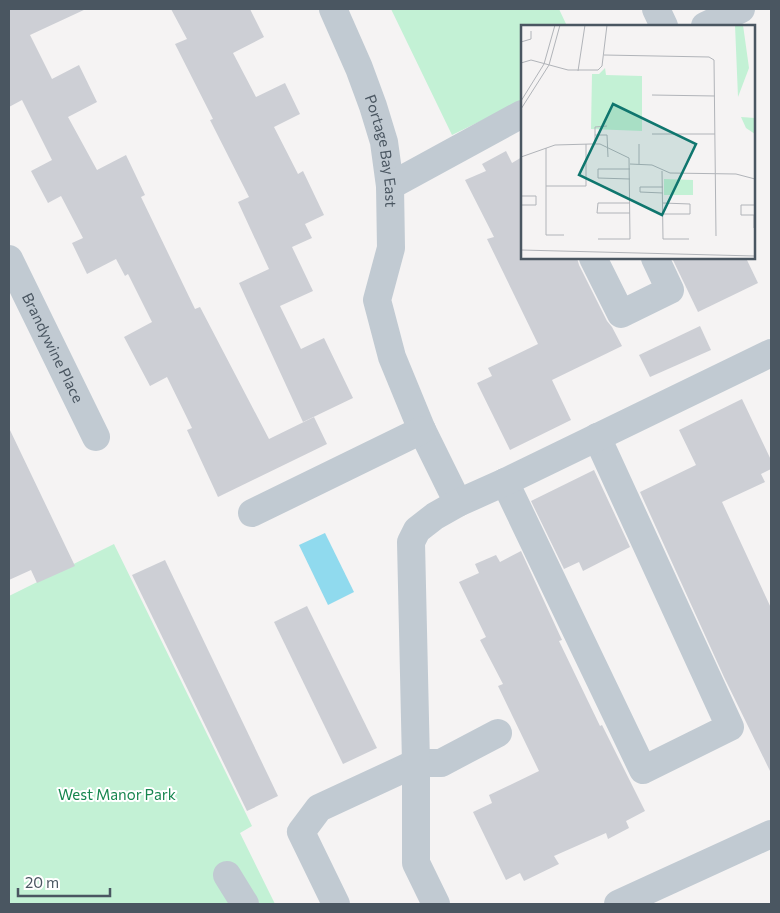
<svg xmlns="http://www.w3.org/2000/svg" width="780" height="913" font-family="Commissioner,sans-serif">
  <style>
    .green { fill: #c3f1d5 }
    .water { fill: #90daee }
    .building { fill: #cdcfd5 }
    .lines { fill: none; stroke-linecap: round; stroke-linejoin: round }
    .minor { stroke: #c1cad2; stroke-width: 28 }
    .labels { text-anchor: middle; stroke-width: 4; stroke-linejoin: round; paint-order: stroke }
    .street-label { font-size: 15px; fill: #4a5661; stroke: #fff }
    .park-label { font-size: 15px; fill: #17864f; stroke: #fff }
    .inset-road { fill: none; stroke: #b1b4b9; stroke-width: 1 }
    .view { fill: #0f766e; fill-opacity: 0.15; stroke: #0f766e; stroke-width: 2.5 }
    .inset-edge { fill: none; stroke: #4a5661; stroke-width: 2.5 }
  </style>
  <rect width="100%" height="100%" fill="#f5f3f3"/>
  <g class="green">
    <path d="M391,9H559L567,26H522V101L452,135Z"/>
    <path d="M114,544L252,826L240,833L275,904H9V596Z"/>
  </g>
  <path class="water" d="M325,533L354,592L328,605L299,545Z"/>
  <g class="building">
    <path d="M9,9H86L30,35L52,79L79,65L97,102L68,117L97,170L126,155L145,195L141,197L195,309L200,307L269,439L314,417L327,444L218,497L187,430L192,428L167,377L150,386L124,337L152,322L128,274L125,276L116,259L87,274L72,243L83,238L61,196L48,203L31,171L52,160L22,100L9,107Z"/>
    <path d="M171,9H250L264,37L233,53L256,97L285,83L300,114L274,127L298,174L303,171L324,215L305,224L312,238L292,247L313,291L280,306L301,349L324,338L353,398L303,422L239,283L269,269L238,202L249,197L210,120L213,119L175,44L187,39Z"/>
    <path d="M506,151L512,163L522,157V258H577L579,265L607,321L612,327L622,346L552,380L571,420L510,450L477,383L492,376L488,368L538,344L487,239L494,237L465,180L486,171L482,164Z"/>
    <path d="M672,258H746L758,283L698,312Z"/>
    <path d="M700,326L711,350L650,377L639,355Z"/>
    <path d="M742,399L771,460V469L761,474L765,482L722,502L771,608V773L724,677L640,492L696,465L679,430Z"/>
    <path d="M9,428L75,566L37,583L31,570L9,580Z"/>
    <path d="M594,470L630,547L583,571L579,562L564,569L531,501Z"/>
    <path d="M521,551L562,640L559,641L600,726L602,725L645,811L626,821L629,828L608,839L606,833L554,856L559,864L524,881L520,873L506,880L473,812L492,803L489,795L539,771L498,686L503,684L480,640L486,637L459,582L479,573L475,564L496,555L500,562Z"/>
    <path d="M165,560L278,796L247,811L132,575Z"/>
    <path d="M307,606L377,748L343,764L274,622Z"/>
  </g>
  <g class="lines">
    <g class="minor">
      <path id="s1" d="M333,9L359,68L373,106L384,142L390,186L391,248L377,300L392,357L422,430L458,503"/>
      <path d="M656,9L664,26"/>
      <path d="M705,26L741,9"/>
      <path d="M390,186L522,114"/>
      <path d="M593,258L621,314L670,290L655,258"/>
      <path id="s2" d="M9,259L96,437"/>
      <path d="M505,482L643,770L730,727L597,437"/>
      <path d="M252,513L422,430"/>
      <path d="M227,875L245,904"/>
      <path d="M336,904L301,832L319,808L416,763H441L498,733"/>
      <path d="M436,904L416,863V763L411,542L417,530L435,516L458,503L505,482L771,353"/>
      <path d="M618,904L771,834"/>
    </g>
  </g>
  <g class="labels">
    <g class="street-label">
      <text dy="5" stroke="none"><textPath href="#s1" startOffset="151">Portage Bay East</textPath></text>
      <text dy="5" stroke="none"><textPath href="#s2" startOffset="99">Brandywine Place</textPath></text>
    </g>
    <g class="park-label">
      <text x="117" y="800">West Manor Park</text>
    </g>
  </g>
  <g transform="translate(521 25)">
    <rect width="234" height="234" fill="#f5f3f3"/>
    <path d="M214,0H222L228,43L217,72ZM84,43L85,50L121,51V106L70,104L71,49H78ZM220,92L234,93V109L225,103ZM143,154L172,155V170H143Z" fill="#c3f1d5"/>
    <path class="inset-road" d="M0,17L10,14V6M83,30L188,32L193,35L195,211M0,38L10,35L47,45H77L81,41L86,0M57,46L64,0M131,70L194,71M0,76L23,39L34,0M0,84L28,40L39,0M131,109H194M74,110H86L87,132M74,119V102L86,101M118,119V139M25,123V210H43M0,132L34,120L70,119H79L108,133L109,214H77M109,139L131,140L149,148L215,149L234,154M109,144H77V153L109,154M141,146L142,214H168M25,161H65V119M142,162H119V167L142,168M0,171H15V180H0M142,178L169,179V189H142M109,188H76L77,178H109M233,203V190H220V180H234M0,225L234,231"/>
    <path class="view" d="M92,79L175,119L141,190L58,150Z"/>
    <rect width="234" height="234" class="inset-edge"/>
  </g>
  <rect width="780" height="913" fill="none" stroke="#4a5661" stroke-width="20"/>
  <path d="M18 888v8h92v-8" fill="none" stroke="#4a5661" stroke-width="2.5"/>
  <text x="25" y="888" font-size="15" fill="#4a5661" stroke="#ffffff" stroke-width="4" paint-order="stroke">20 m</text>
</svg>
